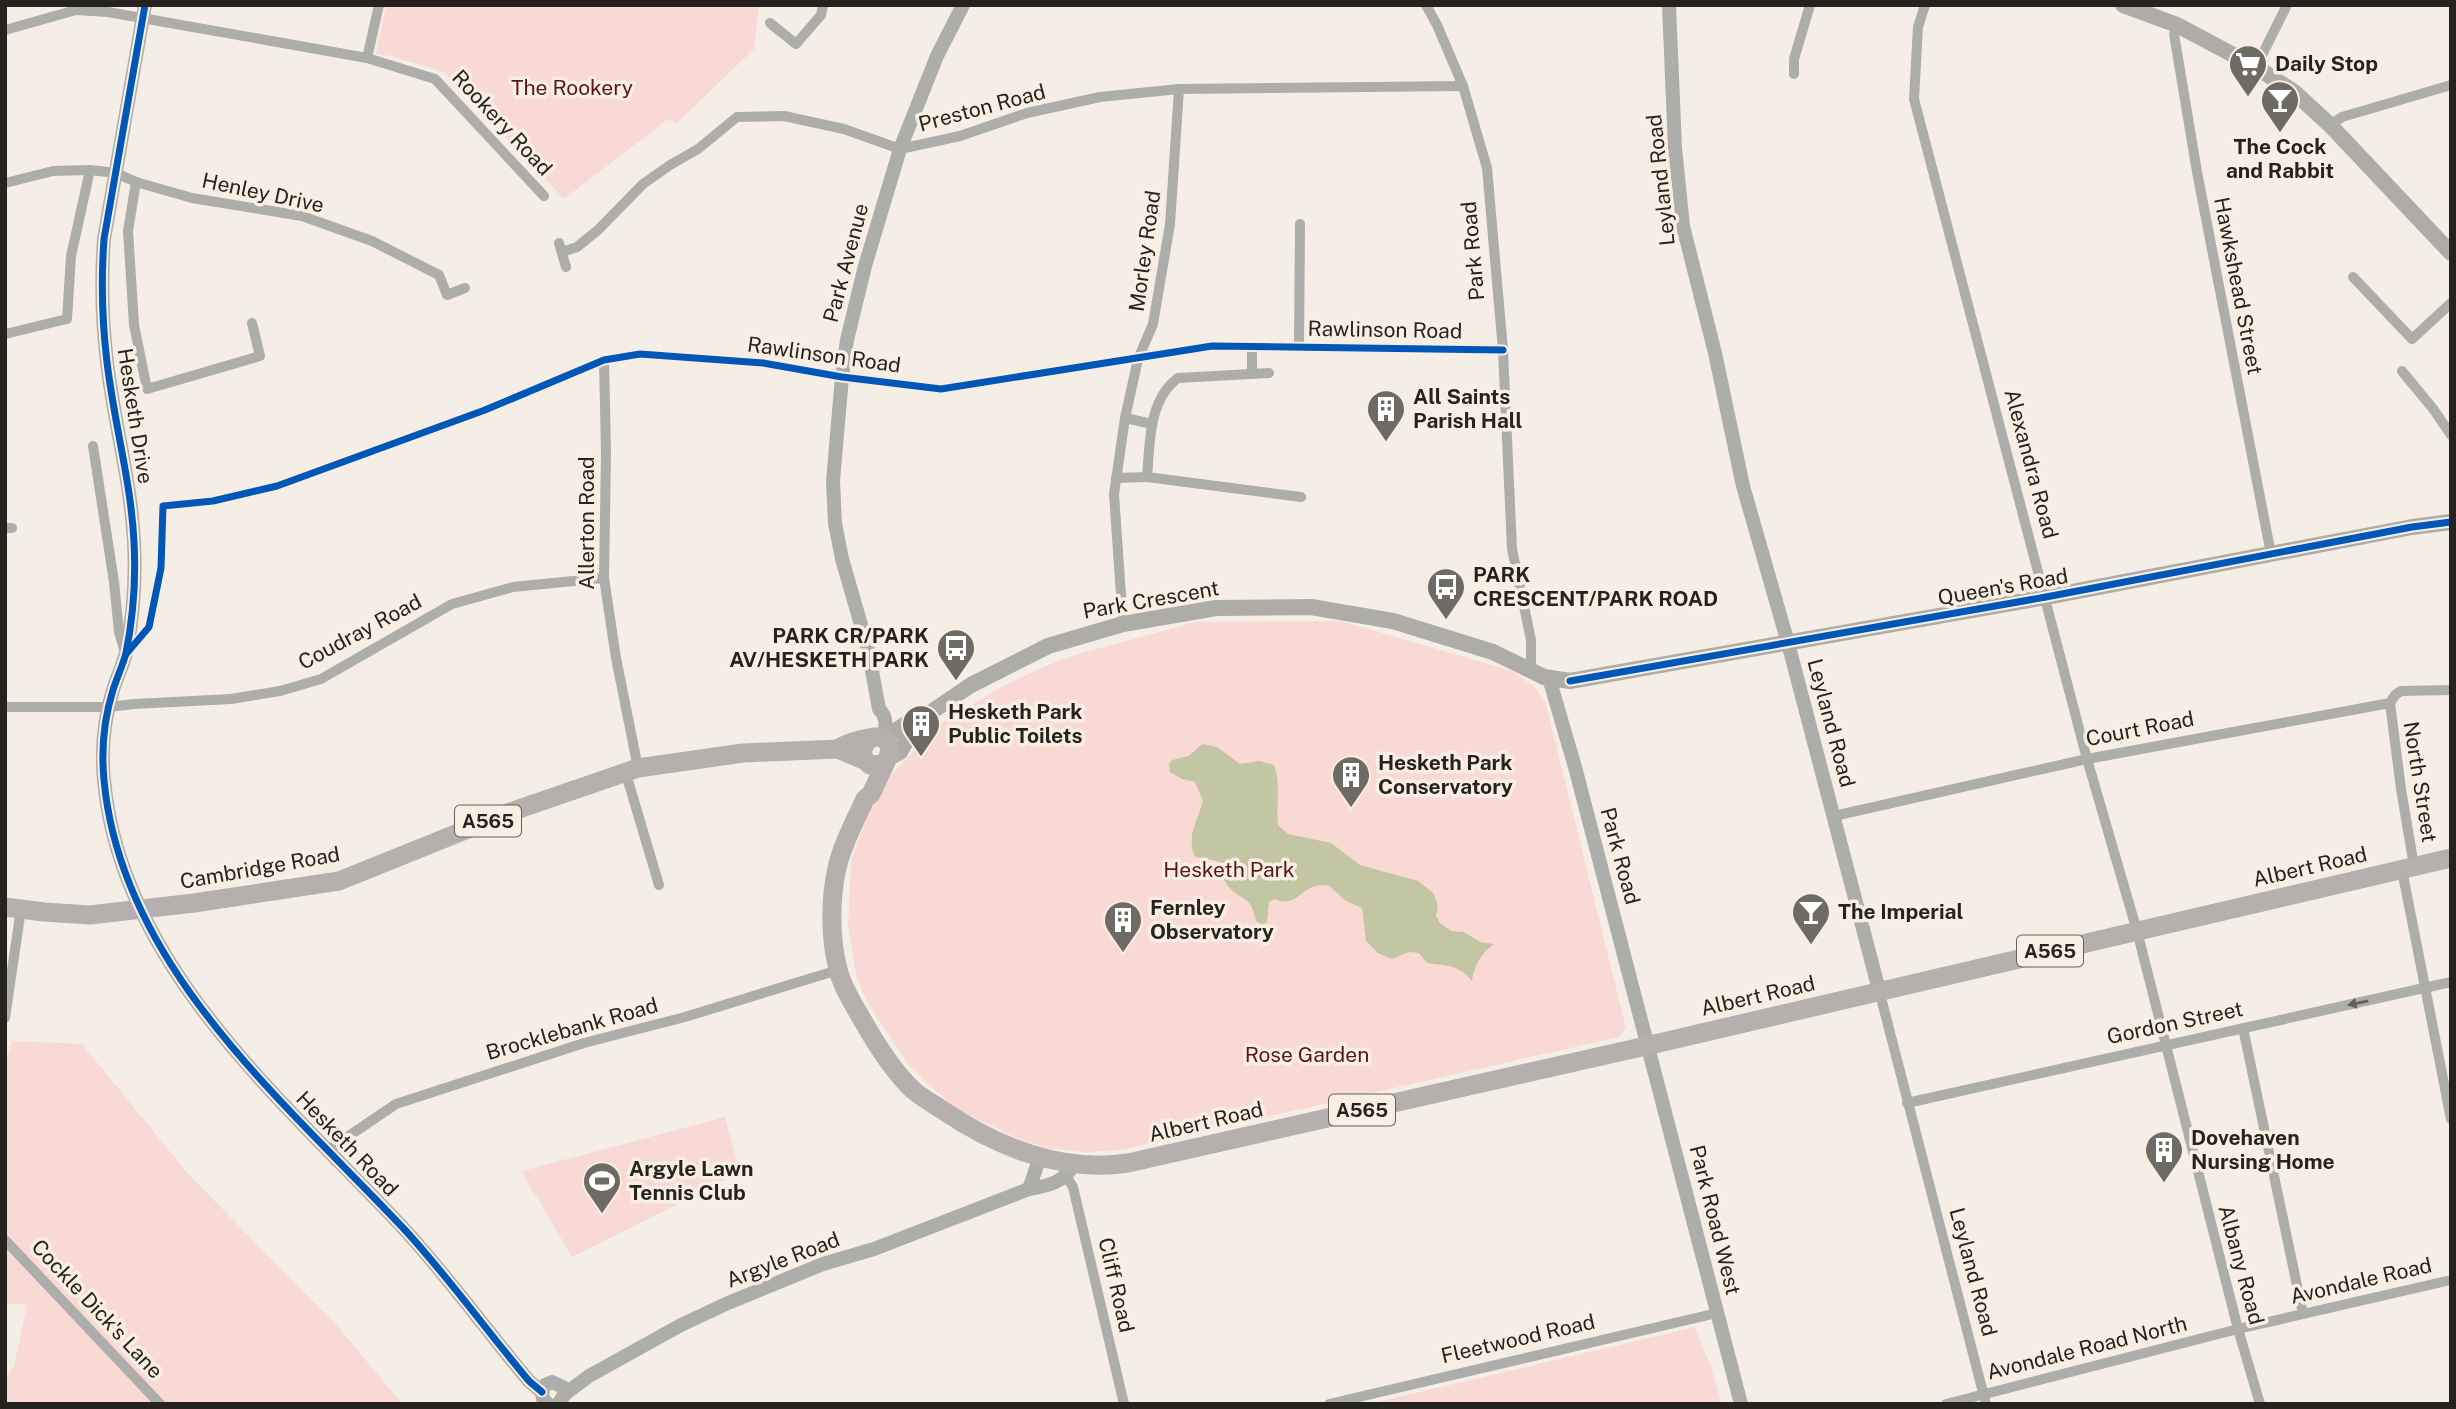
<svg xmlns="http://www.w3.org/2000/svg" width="2456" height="1409" font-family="'Public Sans',sans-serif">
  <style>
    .green { fill: #f8d9d4 }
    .water { fill: #c2c6a2 }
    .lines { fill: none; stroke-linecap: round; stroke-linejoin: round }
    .minor { stroke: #adadaa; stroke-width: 10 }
    .tertiary { stroke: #adadaa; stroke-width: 14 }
    .secondary { stroke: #aeaca7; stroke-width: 16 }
    .trunk { stroke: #b5b0ad; stroke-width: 19 }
    .cycleway-casing { stroke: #f9eee2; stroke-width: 11 }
    .cycleway { stroke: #0057b8; stroke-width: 7 }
    .oneway { fill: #63615d }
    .labels { text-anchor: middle; stroke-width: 7; stroke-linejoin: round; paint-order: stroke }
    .shield { fill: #f9eee2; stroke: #656059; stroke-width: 2 }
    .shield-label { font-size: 19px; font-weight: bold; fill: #26231e }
    .poi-label { font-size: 21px; font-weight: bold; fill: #26231e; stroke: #f9eee2; text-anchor: start }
    .park-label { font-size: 21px; fill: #58161c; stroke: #f9eee2 }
    .street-label { font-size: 21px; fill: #26231e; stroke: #f9eee2 }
  </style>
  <rect width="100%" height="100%" fill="#f4eee7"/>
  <g class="green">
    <path d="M386,5H759L754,49L677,123L668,119L564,199L443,72L392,56L376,54Z"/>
    <path d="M1341,621L1512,671L1534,687L1545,701L1626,1028L1619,1037L1121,1150L1085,1152L1047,1148L1017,1138L955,1108L909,1066L867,1002L857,979L848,926L851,861L868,813L888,778L941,723L1003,686L1046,666L1075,655L1196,622Z"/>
    <path d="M12,1041L82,1044L189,1175L340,1329L402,1404H5V1377L14,1367L27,1305L5,1303V1064Z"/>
    <path d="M725,1117L740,1173L572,1257L536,1195H534L522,1171Z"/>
    <path d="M1695,1327L1710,1364L1722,1404H1369Z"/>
  </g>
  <path class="water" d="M1202,744L1217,747L1240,764L1259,761L1274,765C1281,784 1276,805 1278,825L1288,834L1331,843L1360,865L1418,881L1432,892L1435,897L1438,907L1436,916L1440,923L1451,931L1464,932L1480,942L1494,944C1482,952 1473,967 1472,981C1458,964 1446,966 1427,963L1419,953L1409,952L1392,959L1378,953L1366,941L1362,908L1346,901L1328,885C1323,886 1319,885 1315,886C1300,891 1293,908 1275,899L1269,902L1267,922L1263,925L1256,921C1250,893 1243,903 1229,887C1223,881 1221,868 1217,861L1195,857C1186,835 1197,823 1203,801L1195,782L1182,779L1170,772L1169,764L1172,760L1189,756Z"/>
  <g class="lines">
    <g class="minor">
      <path d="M1426,5L1437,25L1463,86L1487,168L1503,350L1512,549L1531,640V671"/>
      <path d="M1925,5L1918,27L1914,99L2087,759L2137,931L2238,1329L2260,1404"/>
      <path d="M770,23L796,44L821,15L823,5"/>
      <path d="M2177,25L2174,34L2197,172L2271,554"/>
      <path d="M5,30L76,10L108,12L367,58L435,79L544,196"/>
      <path d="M367,58L379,5"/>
      <path d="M2256,67L2287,5"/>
      <path d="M1794,74V59L1810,5"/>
      <path d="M2330,125L2342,117L2451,85"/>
      <path d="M136,182L128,231L134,325L147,389L260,356L252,323"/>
      <path d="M5,183L53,171L90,170L116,173L136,182L192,198L302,216L372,241L439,275L447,295L465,288"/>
      <path d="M559,243L566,267"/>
      <path d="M562,252L577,247L598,230L643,184L670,165L698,149L737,117L784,116L844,129L900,149L960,136L1027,113L1100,97L1179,89L1463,86"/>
      <path d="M2353,277L2412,339L2451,303"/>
      <path d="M5,334L67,319L71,256L90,170"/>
      <path d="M1299,347L1300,224"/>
      <path d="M604,360L606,453L604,578L616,658L638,768"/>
      <path d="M2402,371L2434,410L2451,435"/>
      <path d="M1269,373L1178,378C1148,400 1150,444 1147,477L1301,497"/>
      <path d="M1252,374V346"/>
      <path d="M1125,418L1152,424"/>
      <path d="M93,446L114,582L119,632L125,652"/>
      <path d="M1116,478L1147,477"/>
      <path d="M5,528H12"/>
      <path d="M1123,624L1114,494L1125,418L1138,359L1153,324L1170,224L1179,89"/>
      <path d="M126,654L149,627L161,568L163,506L213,501L277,486L485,410L604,360L640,354L763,363L842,377L941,389L1212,346L1503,350"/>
      <path d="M2390,703L2401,789L2414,866"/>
      <path d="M5,707H109L134,704L231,699L280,691L321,679L452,604L513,587L604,578"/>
      <path d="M626,774L659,885"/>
      <path d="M1834,816L2087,759L2390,703L2395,695L2401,691L2451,690"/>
      <path d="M2402,870L2451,1119"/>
      <path d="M1879,990L1986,1404"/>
      <path d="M5,1018L21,909"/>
      <path d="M2243,1028L2303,1314"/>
      <path d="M1907,1103L2451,982"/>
      <path d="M328,1150L396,1104L584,1043L685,1017L838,970"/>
      <path d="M1066,1176L1073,1187L1124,1404"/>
      <path d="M5,1240L160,1404"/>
      <path d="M1329,1404L1717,1313"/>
      <path d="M1946,1404L2238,1329L2451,1280"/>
    </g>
    <g class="tertiary">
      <path d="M145,5L104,239C101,281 102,321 107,362C114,423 131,481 134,542C136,578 133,618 126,653C123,665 117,677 113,690C104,719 101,749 104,780C121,967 285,1102 405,1230C449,1278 487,1331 529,1381L542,1392"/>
      <path d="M1669,5L1675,148L1683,226L1715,353L1743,486L1788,643L1879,990"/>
      <path d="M1549,678L1575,767L1741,1404"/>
      <path d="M883,739C886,727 888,718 879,709L868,649L842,559L835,523L833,481L842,377L847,340L865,266L900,149L937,56L963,5"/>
      <path d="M1029,1189L1040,1157"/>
      <path d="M542,1392L545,1385L552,1382L563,1387L565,1394"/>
      <path d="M542,1392L543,1399L548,1404"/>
      <path d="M558,1404L565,1394L589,1376L681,1325L728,1303L823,1264L874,1249L1029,1189C1048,1186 1066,1182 1074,1163"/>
    </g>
    <g class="secondary">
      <path d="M2123,5L2177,25L2256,67L2294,92L2330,125L2451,253"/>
      <path d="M884,739L904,725L918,721L971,685L1048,646L1123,624L1216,608L1311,607L1393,621L1493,652L1544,677L1570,681L2046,597L2412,527L2451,522"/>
      <path d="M889,758L900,752L918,721"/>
    </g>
    <g class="trunk">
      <path d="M838,749C848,742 862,739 875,737C892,736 893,755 883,764L870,765L864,759L862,750L868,740"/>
      <path d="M886,762L871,794L865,799C855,821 842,845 837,868C830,899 830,939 838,969C842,987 854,1005 863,1021C876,1044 893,1071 913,1090C922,1098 934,1104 944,1111C997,1147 1062,1173 1128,1163L1646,1046L2451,858"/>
      <path d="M5,907L44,912L90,915L194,903L339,881L510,812L638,768L743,753L838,749L866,761"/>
    </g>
    <defs>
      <g id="cycleway">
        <path d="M145,5L104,239C101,281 102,321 107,362C114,423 131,481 134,542C136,578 133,618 126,653C123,665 117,677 113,690C104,719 101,749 104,780C121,967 285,1102 405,1230C449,1278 487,1331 529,1381L542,1392"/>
        <path d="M126,654L149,627L161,568L163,506L213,501L277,486L485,410L604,360L640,354L763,363L842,377L941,389L1212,346L1503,350"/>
        <path d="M1570,681L2046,597L2412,527L2451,522"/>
      </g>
    </defs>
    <use href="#cycleway" class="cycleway-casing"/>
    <use href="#cycleway" class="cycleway"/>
  </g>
  <defs><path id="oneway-solid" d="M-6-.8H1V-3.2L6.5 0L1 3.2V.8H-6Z" transform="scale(1.75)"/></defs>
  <use class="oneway" href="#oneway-solid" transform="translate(2358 1003) rotate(168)"/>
  <defs>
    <symbol id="supermarket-pin" viewBox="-11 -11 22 30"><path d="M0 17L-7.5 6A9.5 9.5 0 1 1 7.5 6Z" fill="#6e6a64" stroke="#f9eee2"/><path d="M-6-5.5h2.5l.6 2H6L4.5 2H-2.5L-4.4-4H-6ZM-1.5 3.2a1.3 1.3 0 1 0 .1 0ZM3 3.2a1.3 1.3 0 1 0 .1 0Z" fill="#fff"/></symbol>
    <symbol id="bar-pin" viewBox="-11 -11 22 30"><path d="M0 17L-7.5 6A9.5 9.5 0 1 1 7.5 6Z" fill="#6e6a64" stroke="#f9eee2"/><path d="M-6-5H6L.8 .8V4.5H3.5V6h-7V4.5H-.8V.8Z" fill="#fff"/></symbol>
    <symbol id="building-pin" viewBox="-11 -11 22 30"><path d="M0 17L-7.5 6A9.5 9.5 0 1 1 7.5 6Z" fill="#6e6a64" stroke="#f9eee2"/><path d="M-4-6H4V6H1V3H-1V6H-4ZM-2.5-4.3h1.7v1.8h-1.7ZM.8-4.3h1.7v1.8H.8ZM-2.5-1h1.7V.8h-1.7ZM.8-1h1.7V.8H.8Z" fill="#fff"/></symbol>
    <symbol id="bus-pin" viewBox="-11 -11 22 30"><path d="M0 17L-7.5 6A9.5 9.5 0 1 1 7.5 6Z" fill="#6e6a64" stroke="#f9eee2"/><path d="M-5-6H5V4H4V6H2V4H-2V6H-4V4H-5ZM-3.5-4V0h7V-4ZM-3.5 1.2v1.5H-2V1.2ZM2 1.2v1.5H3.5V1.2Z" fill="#fff"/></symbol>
    <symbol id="stadium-pin" viewBox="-11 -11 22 30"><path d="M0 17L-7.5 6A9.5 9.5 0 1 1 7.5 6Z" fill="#6e6a64" stroke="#f9eee2"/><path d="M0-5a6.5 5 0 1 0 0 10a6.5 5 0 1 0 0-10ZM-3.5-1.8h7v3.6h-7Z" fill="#fff"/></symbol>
  </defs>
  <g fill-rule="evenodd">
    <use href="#supermarket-pin" x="2226" y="42" width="44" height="60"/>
    <use href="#bar-pin" x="2258" y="78" width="44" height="60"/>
    <use href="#building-pin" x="1364" y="387" width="44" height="60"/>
    <use href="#bus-pin" x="1424" y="565" width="44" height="60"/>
    <use href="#bus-pin" x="934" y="626" width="44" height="60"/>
    <use href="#building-pin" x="899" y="702" width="44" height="60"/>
    <use href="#building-pin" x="1329" y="753" width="44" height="60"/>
    <use href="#bar-pin" x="1789" y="890" width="44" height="60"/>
    <use href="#building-pin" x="1101" y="898" width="44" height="60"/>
    <use href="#building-pin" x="2142" y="1128" width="44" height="60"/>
    <use href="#stadium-pin" x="580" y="1159" width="44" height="60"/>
  </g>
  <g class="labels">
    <g class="shield">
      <rect x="455" y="805.5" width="66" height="31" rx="5"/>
      <rect x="2017" y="935.5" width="66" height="31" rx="5"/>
      <rect x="1329" y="1094.5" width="66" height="31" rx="5"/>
    </g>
    <g class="shield-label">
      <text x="488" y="828">A565</text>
      <text x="2050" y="958">A565</text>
      <text x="1362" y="1117">A565</text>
    </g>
    <g class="poi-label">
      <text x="2275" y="71">Daily Stop</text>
      <text x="2280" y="154" text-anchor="middle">The Cock<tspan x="2280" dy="24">and Rabbit</tspan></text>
      <text x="1413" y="404">All Saints<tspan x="1413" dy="24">Parish Hall</tspan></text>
      <text x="1473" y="582">PARK<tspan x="1473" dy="24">CRESCENT/PARK ROAD</tspan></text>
      <text x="929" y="643" text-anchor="end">PARK CR/PARK<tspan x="929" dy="24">AV/HESKETH PARK</tspan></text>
      <text x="948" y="719">Hesketh Park<tspan x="948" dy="24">Public Toilets</tspan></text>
      <text x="1378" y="770">Hesketh Park<tspan x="1378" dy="24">Conservatory</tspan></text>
      <text x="1150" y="915">Fernley<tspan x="1150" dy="24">Observatory</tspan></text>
      <text x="1838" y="919">The Imperial</text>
      <text x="2191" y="1145">Dovehaven<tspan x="2191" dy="24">Nursing Home</tspan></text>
      <text x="629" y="1176">Argyle Lawn<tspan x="629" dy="24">Tennis Club</tspan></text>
    </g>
    <g class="park-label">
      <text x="572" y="95">The Rookery</text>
      <text x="1229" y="877">Hesketh Park</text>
      <text x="1307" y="1062">Rose Garden</text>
    </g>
    <g class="street-label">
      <text transform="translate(982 108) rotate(-15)" y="7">Preston Road</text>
      <text transform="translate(502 123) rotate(47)" y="7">Rookery Road</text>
      <text transform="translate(1661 180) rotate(-96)" y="7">Leyland Road</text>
      <text transform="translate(263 193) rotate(12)" y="7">Henley Drive</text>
      <text transform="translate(1145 251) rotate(-82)" y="7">Morley Road</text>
      <text transform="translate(1473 251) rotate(-95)" y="7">Park Road</text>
      <text transform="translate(846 263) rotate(-75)" y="7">Park Avenue</text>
      <text transform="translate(2238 286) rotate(79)" y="7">Hawkshead Street</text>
      <text transform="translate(1385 330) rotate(1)" y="7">Rawlinson Road</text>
      <text transform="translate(824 355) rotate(8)" y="7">Rawlinson Road</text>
      <text transform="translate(135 416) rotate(81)" y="7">Hesketh Drive</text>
      <text transform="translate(2031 464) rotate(75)" y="7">Alexandra Road</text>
      <text transform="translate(587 523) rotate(-90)" y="7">Allerton Road</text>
      <text transform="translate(2003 587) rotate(-10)" y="7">Queen's Road</text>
      <text transform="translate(1151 600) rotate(-10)" y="7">Park Crescent</text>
      <text transform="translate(360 632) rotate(-28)" y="7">Coudray Road</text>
      <text transform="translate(1831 723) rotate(75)" y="7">Leyland Road</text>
      <text transform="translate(2140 729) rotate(-11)" y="7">Court Road</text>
      <text transform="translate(2420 782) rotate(81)" y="7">North Street</text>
      <text transform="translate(1620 856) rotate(75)" y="7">Park Road</text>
      <text transform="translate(2310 867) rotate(-13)" y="7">Albert Road</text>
      <text transform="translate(260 868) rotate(-10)" y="7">Cambridge Road</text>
      <text transform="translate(1758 996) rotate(-13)" y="7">Albert Road</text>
      <text transform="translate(2175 1023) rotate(-12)" y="7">Gordon Street</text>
      <text transform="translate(572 1029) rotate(-16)" y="7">Brocklebank Road</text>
      <text transform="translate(1206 1122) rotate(-13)" y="7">Albert Road</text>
      <text transform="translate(347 1144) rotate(46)" y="7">Hesketh Road</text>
      <text transform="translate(1715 1220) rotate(76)" y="7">Park Road West</text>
      <text transform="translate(783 1260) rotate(-21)" y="7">Argyle Road</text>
      <text transform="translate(2241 1265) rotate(75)" y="7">Albany Road</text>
      <text transform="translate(1973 1272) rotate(75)" y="7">Leyland Road</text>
      <text transform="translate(2361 1281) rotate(-13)" y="7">Avondale Road</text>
      <text transform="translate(1116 1285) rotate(77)" y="7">Cliff Road</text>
      <text transform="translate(97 1309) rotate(47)" y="7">Cockle Dick's Lane</text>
      <text transform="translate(1518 1339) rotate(-13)" y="7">Fleetwood Road</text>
      <text transform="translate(2087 1348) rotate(-14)" y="7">Avondale Road North</text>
    </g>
  </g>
  <rect width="2456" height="1409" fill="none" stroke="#26231e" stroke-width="14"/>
</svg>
